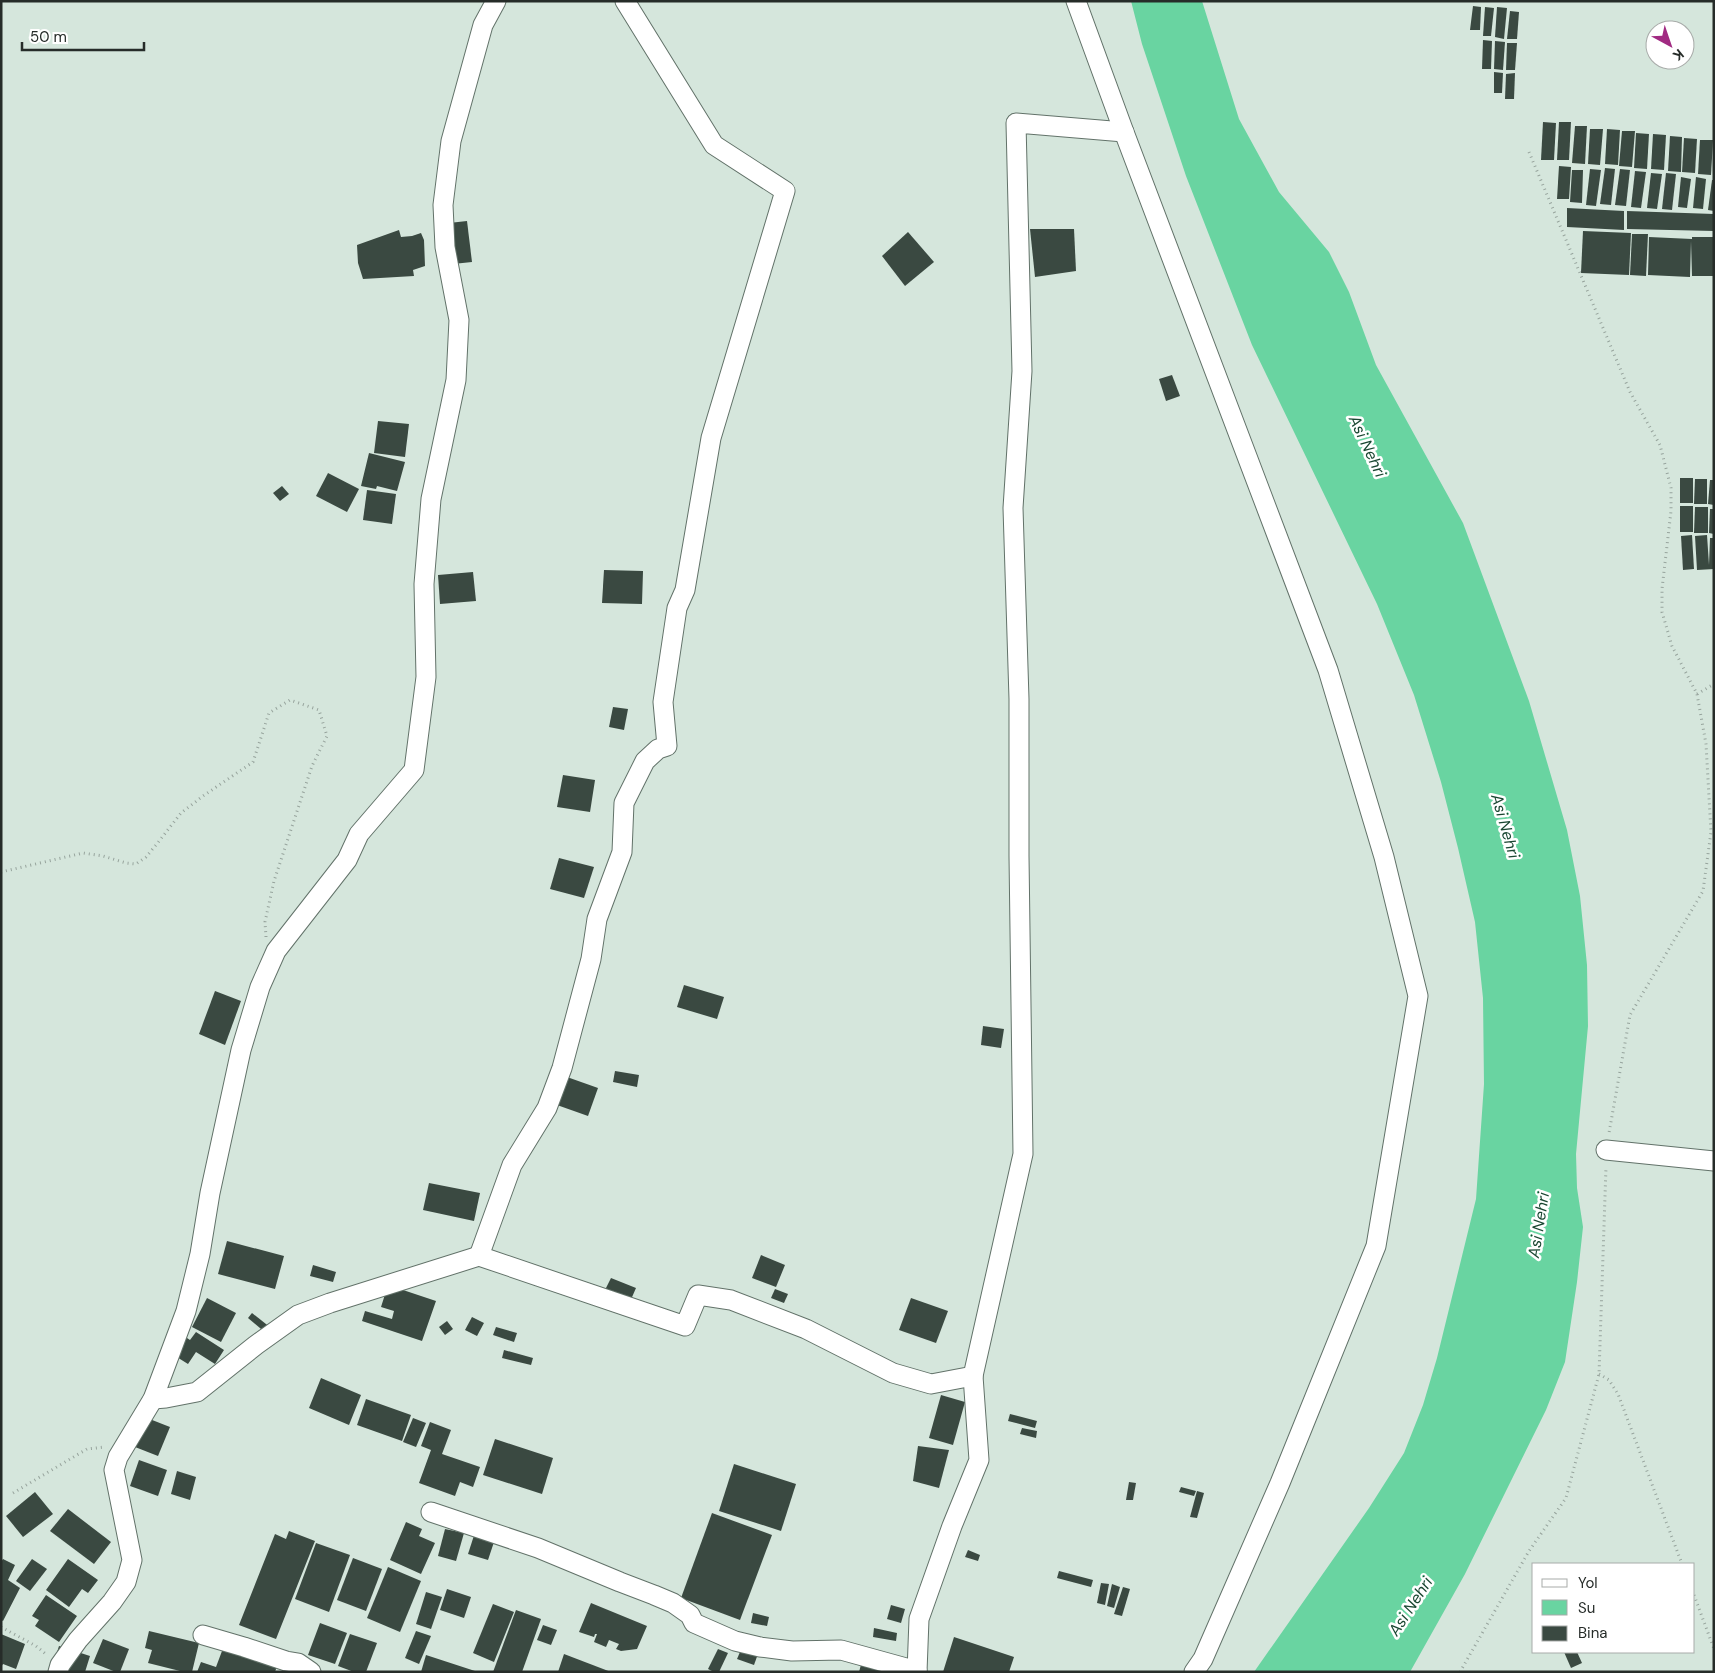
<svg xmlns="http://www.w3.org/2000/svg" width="1715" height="1673" font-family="'DM Sans',sans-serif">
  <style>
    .water { fill: #69d4a1 }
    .building { fill: #3a4941 }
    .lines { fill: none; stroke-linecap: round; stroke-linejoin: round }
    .minor-casing { stroke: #627269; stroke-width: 21 }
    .path { stroke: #97a49d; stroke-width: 3; stroke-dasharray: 1 4; stroke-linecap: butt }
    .minor { stroke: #fff; stroke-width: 19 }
    .labels { text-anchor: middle; stroke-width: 5; stroke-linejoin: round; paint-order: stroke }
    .water-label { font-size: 16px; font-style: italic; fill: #1a4732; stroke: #fff }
  </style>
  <rect width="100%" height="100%" fill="#d5e6dc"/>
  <path class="water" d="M1131,1H1202L1239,119L1279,192L1329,252L1349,292L1376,365L1463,523L1529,701L1567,830L1580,896L1587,965L1588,1026L1576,1154L1577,1188L1583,1227L1577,1282L1565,1362L1546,1410L1465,1574L1410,1672H1254L1369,1508L1404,1453L1423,1405L1437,1358L1476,1199L1484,1084L1483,998L1475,922L1458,848L1441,782L1414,695L1377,604L1252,345L1186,176L1142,44Z"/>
  <g class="building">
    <path d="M1473,6L1481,7L1480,30H1470Z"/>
    <path d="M1485,7L1494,8L1491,36H1483Z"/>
    <path d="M1497,7L1507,8L1504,39L1495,37Z"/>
    <path d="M1510,11L1519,12L1517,39H1507Z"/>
    <path d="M1483,40L1492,41L1491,69H1482Z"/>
    <path d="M1495,41L1505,42L1503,70L1494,69Z"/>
    <path d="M1507,43H1517L1515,70H1506Z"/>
    <path d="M1494,72L1503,73L1502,93H1494Z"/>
    <path d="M1515,73L1514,99H1505L1506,74Z"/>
    <path d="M1543,122L1556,123L1554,160H1541Z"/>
    <path d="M1559,122H1571L1569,160H1557Z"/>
    <path d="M1575,126H1587L1585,164L1572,163Z"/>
    <path d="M1590,129H1603L1600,165L1588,164Z"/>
    <path d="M1607,129L1620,130L1618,165L1605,164Z"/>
    <path d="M1622,131H1635L1632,167L1619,166Z"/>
    <path d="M1636,133L1649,134L1647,169L1634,168Z"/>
    <path d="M1653,134L1666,135L1664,170L1651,169Z"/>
    <path d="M1670,136L1682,137L1681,172L1668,171Z"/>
    <path d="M1684,138L1697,139L1695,173L1682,172Z"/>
    <path d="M1700,140H1713L1711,175L1698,174Z"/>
    <path d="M1559,166L1571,167L1569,199H1557Z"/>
    <path d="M1605,168L1615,169L1611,205L1600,204Z"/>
    <path d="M1590,169L1601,170L1596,206L1586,205Z"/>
    <path d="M1620,169L1630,170L1626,206L1615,205Z"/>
    <path d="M1572,170H1583L1582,203L1570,202Z"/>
    <path d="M1635,171L1646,172L1641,208L1631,207Z"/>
    <path d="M1651,173L1662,174L1657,209L1647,208Z"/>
    <path d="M1666,173L1676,174L1672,210L1662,209Z"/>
    <path d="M1681,177L1691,179L1687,208L1678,207Z"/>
    <path d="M1696,177L1706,179L1703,209L1693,208Z"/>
    <path d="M1712,180H1714V211L1708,210Z"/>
    <path d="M1567,208L1624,211V230L1567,227Z"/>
    <path d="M1627,211L1714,214V231L1627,229Z"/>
    <path d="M467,221L472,262L453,264L449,223Z"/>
    <path d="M1030,229H1074L1076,271L1035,277Z"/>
    <path d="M399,230L401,237L412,236L421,233L424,240L425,266L413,270L414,276L363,279L358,263L357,245Z"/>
    <path d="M1583,231L1631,233L1629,275L1581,273Z"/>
    <path d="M908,232L934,262L905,286L882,256Z"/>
    <path d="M1632,234H1648L1646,276L1630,275Z"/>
    <path d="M1649,237L1692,239V237H1714V276H1692L1691,241L1690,277L1648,275Z"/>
    <path d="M1172,375L1180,396L1166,401L1159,379Z"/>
    <path d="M378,421L409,424L405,457L374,453Z"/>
    <path d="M369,453L405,462L397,491L377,486L376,489L361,486Z"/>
    <path d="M328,473L359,489L347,512L316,496Z"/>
    <rect x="1680" y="478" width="13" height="25"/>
    <path d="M1695,479H1707V504H1694Z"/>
    <path d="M1710,480H1714V505L1708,504Z"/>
    <path d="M282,486L289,494L280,501L273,493Z"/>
    <path d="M367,490L396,494L392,524L363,520Z"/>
    <rect x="1680" y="506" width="13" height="26"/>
    <path d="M1695,507H1708V533H1694Z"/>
    <path d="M1710,509H1714V534L1709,533Z"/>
    <path d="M1692,535L1694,569L1683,570L1681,536Z"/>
    <path d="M1707,535L1709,565L1710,538H1714V569L1697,570L1695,536Z"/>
    <path d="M604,570L643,571L642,604L602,603Z"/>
    <path d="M473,572L476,601L440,604L438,575Z"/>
    <path d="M613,707L628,709L624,730L609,727Z"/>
    <path d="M563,775L595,780L590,812L557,807Z"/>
    <path d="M559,858L594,867L584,898L550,889Z"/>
    <path d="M684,985L724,997L717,1019L677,1007Z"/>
    <path d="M215,991L241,1001L225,1045L199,1034Z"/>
    <path d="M983,1026L1004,1029L1001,1048L981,1045Z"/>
    <path d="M615,1071L639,1075L637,1087L613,1082Z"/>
    <path d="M567,1077L598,1088L588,1116L557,1105Z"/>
    <path d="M429,1183L480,1193L474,1221L423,1210Z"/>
    <path d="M227,1241L284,1256L275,1289L218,1274Z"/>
    <path d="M761,1255L785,1265L776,1287L752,1278Z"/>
    <path d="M313,1265L336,1272L333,1282L310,1276Z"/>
    <path d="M611,1278L636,1288L629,1304L604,1292Z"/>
    <path d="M388,1285L436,1301L422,1341L362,1321L365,1311L392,1319L394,1311L381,1307Z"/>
    <path d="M775,1289L788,1294L784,1303L771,1298Z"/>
    <path d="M207,1298L236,1313L221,1342L192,1327Z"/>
    <path d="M911,1298L948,1311L936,1343L899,1330Z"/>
    <path d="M252,1313L271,1328L267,1334L248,1318Z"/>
    <path d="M472,1317L484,1323L477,1336L465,1330Z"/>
    <path d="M447,1321L453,1329L445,1335L439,1327Z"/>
    <path d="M496,1327L517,1333L514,1342L493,1335Z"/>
    <path d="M196,1332L224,1350L215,1364L196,1352L188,1364L172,1354L184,1336L190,1340Z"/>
    <path d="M504,1350L533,1358L531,1365L502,1358Z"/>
    <path d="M321,1378L361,1395L349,1425L309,1408Z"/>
    <path d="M941,1395L965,1402L953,1445L929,1438Z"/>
    <path d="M366,1399L411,1415L402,1441L357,1425Z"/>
    <path d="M1010,1414L1037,1421L1035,1428L1008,1421Z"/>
    <path d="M147,1418L170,1427L158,1456L135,1447Z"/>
    <path d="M413,1418L426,1423L416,1447L403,1442Z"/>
    <path d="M430,1422L451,1430L442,1454L480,1467L473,1487L460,1482L455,1496L419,1483L431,1450L421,1446Z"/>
    <path d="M1022,1428L1037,1431L1036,1438L1020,1434Z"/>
    <path d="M495,1439L553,1458L542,1494L483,1475Z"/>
    <path d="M918,1446L949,1450L939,1488L913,1481Z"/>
    <path d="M139,1460L167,1470L158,1496L130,1486Z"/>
    <path d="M734,1464L796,1484L781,1531L719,1511Z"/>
    <path d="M177,1471L196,1477L190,1500L171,1494Z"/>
    <path d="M1129,1482L1136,1483L1133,1500H1126Z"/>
    <path d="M1181,1487L1196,1491L1194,1496L1179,1492Z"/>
    <path d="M1197,1491L1204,1493L1197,1518L1190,1517Z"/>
    <path d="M35,1492L53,1514L23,1537L6,1516Z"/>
    <path d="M68,1509L111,1542L94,1564L50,1531Z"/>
    <path d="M712,1513L772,1535L740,1620L681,1598Z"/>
    <path d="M479,1520L499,1527L488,1560L468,1554Z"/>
    <path d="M406,1522L422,1529L419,1536L435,1543L421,1574L390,1560Z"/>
    <path d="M445,1529L464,1533L456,1561L438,1556Z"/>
    <path d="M289,1531L315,1541L276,1639L239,1625L275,1534L286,1539Z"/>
    <path d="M316,1543L350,1555L329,1612L295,1599Z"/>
    <path d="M968,1550L980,1555L978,1561L965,1557Z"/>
    <path d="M353,1558L382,1569L366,1611L337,1600Z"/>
    <path d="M3,1559L15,1565L8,1580L20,1588L3,1621L1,1620V1562Z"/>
    <path d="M32,1559L47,1569L30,1591L16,1581Z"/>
    <path d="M68,1559L98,1580L88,1593L82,1589L69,1607L46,1590Z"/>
    <path d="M388,1567L421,1581L400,1632L367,1618Z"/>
    <path d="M1059,1571L1093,1580L1091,1587L1057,1578Z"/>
    <path d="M1101,1583L1109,1584L1105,1605L1097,1603Z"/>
    <path d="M1112,1584L1120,1587L1114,1608L1107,1606Z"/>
    <path d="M1123,1587L1130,1589L1122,1616L1114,1614Z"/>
    <path d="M447,1589L471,1597L464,1618L440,1610Z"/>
    <path d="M426,1592L442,1597L431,1629L416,1624Z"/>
    <path d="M46,1595L77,1616L59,1642L35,1626L39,1620L32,1616Z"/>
    <path d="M591,1603L647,1626L637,1649L621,1651L616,1649L619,1644L609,1640L606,1647L594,1642L597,1634H595L594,1637L579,1632Z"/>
    <path d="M493,1604L514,1612L494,1662L473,1653Z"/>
    <path d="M891,1605L905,1609L901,1623L887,1619Z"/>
    <path d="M516,1610L541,1619L522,1672H493Z"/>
    <path d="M753,1613L769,1617L767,1626L751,1623Z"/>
    <path d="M320,1623L347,1633L335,1664L308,1655Z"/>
    <path d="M543,1625L557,1630L551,1645L537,1640Z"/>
    <path d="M874,1628L897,1633L896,1641L873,1637Z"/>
    <path d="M149,1631L199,1643L192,1672H184L148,1663L152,1650L145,1648Z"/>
    <path d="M416,1631L431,1636L419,1664L405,1658Z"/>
    <path d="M1,1634L25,1644L16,1669L3,1664L1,1667Z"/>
    <path d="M350,1634L377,1643L366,1672H354L338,1666Z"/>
    <path d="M954,1637L1014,1657L1009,1672H943Z"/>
    <path d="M103,1639L129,1649L120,1672H116L93,1663Z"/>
    <path d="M743,1645L759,1651L754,1665L737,1659Z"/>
    <path d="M59,1646L90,1656L85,1672H51Z"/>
    <path d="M718,1649L728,1653L719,1672H714L708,1669Z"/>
    <path d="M230,1650L277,1666L275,1672H197L201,1662L216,1667L222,1651Z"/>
    <path d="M1564,1652H1577L1582,1663L1571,1668Z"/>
    <path d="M564,1654L611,1672H558Z"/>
    <path d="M426,1655L475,1671V1672H421Z"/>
    <path d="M862,1661L893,1672H859Z"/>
  </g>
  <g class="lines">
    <defs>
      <g id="minor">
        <path d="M1076,1L1124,132L1328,670L1384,857L1418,996L1376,1246L1280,1483L1203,1659L1194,1672"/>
        <path d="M1606,1150L1714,1161"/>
        <path d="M479,1256L512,1165L547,1108L562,1068L591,959L597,919L622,852L624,803L645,761L658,749L667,746L663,702L677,608L685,590L711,438L785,191L714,145L625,1"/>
        <path d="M153,1399L166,1398L197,1392L256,1345L298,1315L330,1303L479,1256L685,1326L698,1295L731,1300L806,1329L893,1373L931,1384L973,1376L1023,1154L1019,856V699L1013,508L1022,371L1016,123L1124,132"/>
        <path d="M431,1512L538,1548L620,1582L654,1595L673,1603L690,1615L694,1623L735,1641L760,1647L792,1651L841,1650L917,1671"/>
        <path d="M203,1635L244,1647L286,1661L298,1663L311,1672"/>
        <path d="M58,1672L60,1665L78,1640L112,1602L126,1582L132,1560L114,1470L118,1457L153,1399L186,1311L200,1254L210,1193L241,1050L260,987L276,951L347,860L359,834L414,770L426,677L424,584L431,499L456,380L459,320L445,247L443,205L451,141L483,25L496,1"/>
        <path d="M917,1672L919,1619L952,1526L979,1460L973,1376"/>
      </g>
    </defs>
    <use href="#minor" class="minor-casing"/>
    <g class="path">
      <path d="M1529,152L1630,392L1660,445L1671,488V511L1662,589V612L1672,646L1697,694L1706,744L1711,832L1703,891L1630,1015L1609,1133"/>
      <path d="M1697,694L1714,684"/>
      <path d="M1,872L83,853L103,856L126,863L136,864L146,857L156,845L181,813L203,796L253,762L269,713L290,700L319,710L327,736L312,766L274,881L265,922L266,937"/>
      <path d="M1599,1374L1609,1380L1618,1394L1682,1564"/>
      <path d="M13,1493L87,1449L105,1447"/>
      <path d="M1694,1595L1714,1649"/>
      <path d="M1,1627L36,1646L47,1655"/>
      <path d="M1460,1672L1529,1551L1566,1498L1599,1374L1606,1167"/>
    </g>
    <use href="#minor" class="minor"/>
  </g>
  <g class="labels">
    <g class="water-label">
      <text transform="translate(1368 446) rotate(65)" y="6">Asi Nehri</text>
      <text transform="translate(1506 826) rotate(74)" y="6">Asi Nehri</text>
      <text transform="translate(1538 1225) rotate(-81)" y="6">Asi Nehri</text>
      <text transform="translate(1410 1606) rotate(-57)" y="6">Asi Nehri</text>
    </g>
  </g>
  <rect width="1715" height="1673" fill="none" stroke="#262c29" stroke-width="5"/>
  <rect x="1532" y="1563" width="162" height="90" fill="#ffffff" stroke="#a8aba9"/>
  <rect x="1542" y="1579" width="25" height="8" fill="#ffffff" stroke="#a8aba9"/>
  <text x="1578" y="1588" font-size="15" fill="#262c29">Yol</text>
  <rect x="1542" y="1600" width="25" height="15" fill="#69d4a1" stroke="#a8aba9"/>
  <text x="1578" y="1613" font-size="15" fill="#262c29">Su</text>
  <rect x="1542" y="1626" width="25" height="15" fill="#3a4941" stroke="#a8aba9"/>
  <text x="1578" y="1638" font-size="15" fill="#262c29">Bina</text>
  <g transform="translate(1670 45) rotate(140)"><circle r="24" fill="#ffffff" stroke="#a8aba9"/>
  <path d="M0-4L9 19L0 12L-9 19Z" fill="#a12a82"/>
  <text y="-8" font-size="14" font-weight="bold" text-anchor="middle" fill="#262c29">K</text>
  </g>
  <path d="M22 42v8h122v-8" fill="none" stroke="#262c29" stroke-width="2.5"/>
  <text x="30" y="42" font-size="15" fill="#262c29" stroke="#ffffff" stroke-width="4" paint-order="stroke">50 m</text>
</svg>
